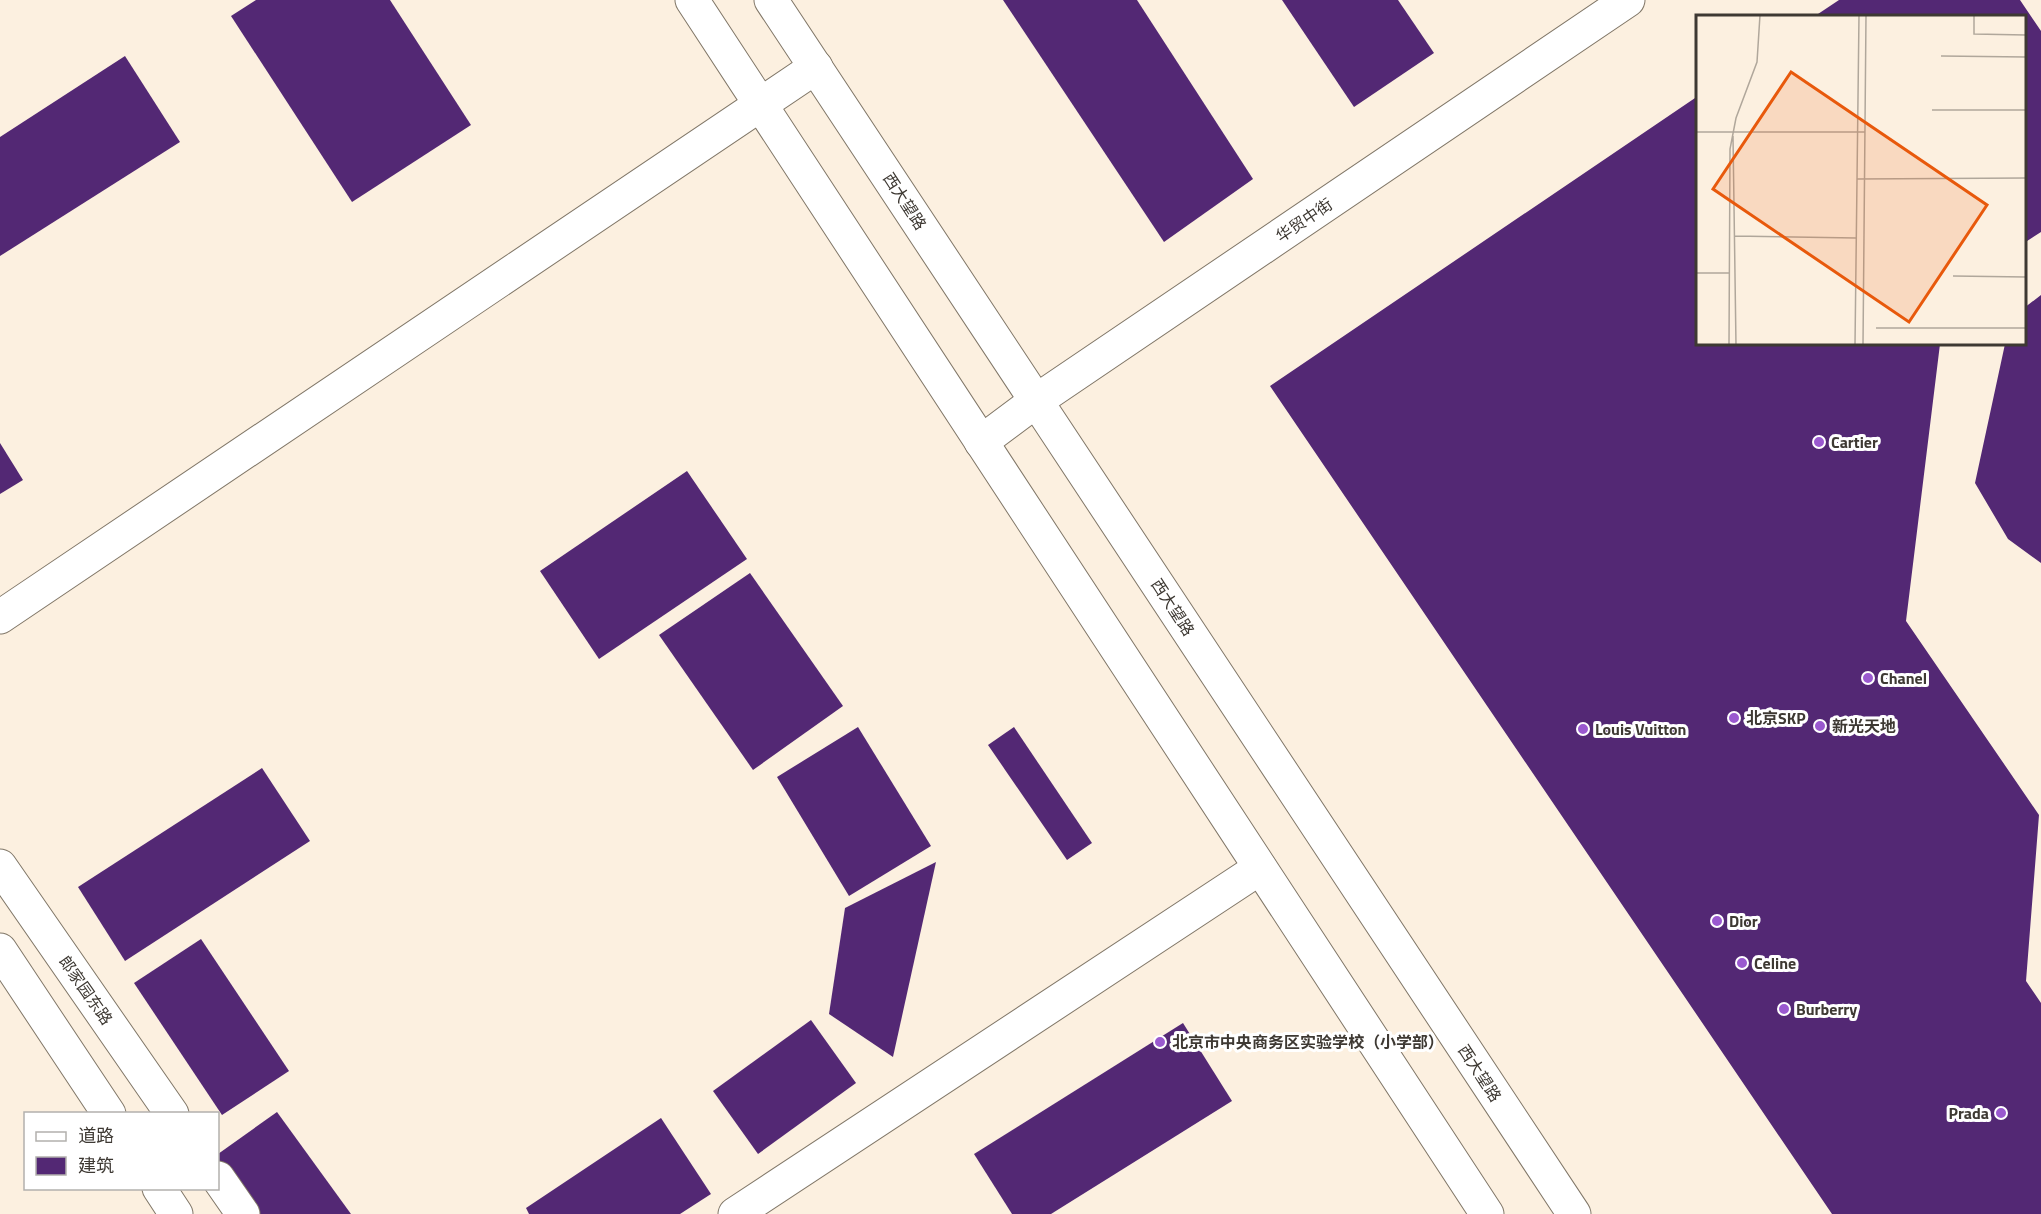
<svg xmlns="http://www.w3.org/2000/svg" width="2041" height="1214" font-family="'Titillium Web','Noto Sans SC',sans-serif">
  <style>
    .building { fill: #532874 }
    .lines { fill: none; stroke-linecap: round; stroke-linejoin: round }
    .minor-casing { stroke: #817768; stroke-width: 35 }
    .major-casing { stroke: #817768; stroke-width: 35 }
    .minor { stroke: #fff; stroke-width: 33 }
    .major { stroke: #fff; stroke-width: 33 }
    .poi-dot { fill: #9a59cf; stroke: #fff; stroke-width: 2 }
    .labels { text-anchor: middle; stroke-width: 6; stroke-linejoin: round; paint-order: stroke }
    .street-label { font-size: 16px; fill: #3e3933; stroke: #fff }
    .poi-label { font-size: 16px; font-weight: bold; fill: #3e3933; stroke: #fff; text-anchor: start }
    .inset-road { fill: none; stroke: #b0a79b; stroke-width: 1.5 }
    .view { fill: #e8590c; fill-opacity: 0.15; stroke: #e8590c; stroke-width: 3 }
    .inset-edge { fill: none; stroke: #3e3933; stroke-width: 3 }
  </style>
  <rect width="100%" height="100%" fill="#fcf0e0"/>
  <g class="building">
    <path d="M256,0H390L471,125L352,202L231,16Z"/>
    <path d="M1003,0H1137L1253,179L1164,242Z"/>
    <path d="M1282,0H1398L1434,53L1354,107Z"/>
    <path d="M1839,0H2020L2041,31V232L2024,243V16H1815Z"/>
    <path d="M125,56L180,142L0,256V137Z"/>
    <path d="M1698,96V344H1940L1906,621L2039,815L2026,981L2041,1003V1214H1832L1270,386Z"/>
    <path d="M2041,295V563L2008,539L1975,483L2005,344H2024V308Z"/>
    <path d="M0,443L23,480L0,494Z"/>
    <path d="M687,471L747,559L599,659L540,571Z"/>
    <path d="M750,573L843,706L753,770L659,635Z"/>
    <path d="M858,727L931,846L849,896L777,777Z"/>
    <path d="M1014,727L1092,843L1067,860L988,745Z"/>
    <path d="M262,768L310,841L125,961L78,887Z"/>
    <path d="M936,862L893,1057L829,1014L845,908Z"/>
    <path d="M201,939L289,1071L222,1115L134,983Z"/>
    <path d="M811,1020L856,1083L758,1154L713,1091Z"/>
    <path d="M1183,1023L1232,1101L1051,1214H1012L974,1154Z"/>
    <path d="M277,1112L351,1214H248L218,1171V1154Z"/>
    <path d="M661,1118L711,1194L680,1214H529L526,1208Z"/>
  </g>
  <g class="lines">
    <defs>
      <g id="minor">
        <path d="M981,442L1036,401L1628,0"/>
        <path d="M0,617L816,67"/>
        <path d="M0,866L172,1114"/>
        <path d="M0,950L109,1114"/>
        <path d="M218,1178L243,1214"/>
        <path d="M159,1188L176,1214"/>
        <path d="M735,1214L1260,868"/>
      </g>
      <g id="major">
        <path d="M692,0L1487,1214"/>
        <path d="M771,0L1574,1214"/>
      </g>
    </defs>
    <use href="#minor" class="minor-casing"/>
    <use href="#major" class="major-casing"/>
    <use href="#minor" class="minor"/>
    <use href="#major" class="major"/>
  </g>
  <g class="poi-dot">
    <circle cx="1819" cy="442" r="6"/>
    <circle cx="1868" cy="678" r="6"/>
    <circle cx="1734" cy="718" r="6"/>
    <circle cx="1820" cy="726" r="6"/>
    <circle cx="1583" cy="729" r="6"/>
    <circle cx="1717" cy="921" r="6"/>
    <circle cx="1742" cy="963" r="6"/>
    <circle cx="1784" cy="1009" r="6"/>
    <circle cx="1160" cy="1042" r="6"/>
    <circle cx="2001" cy="1113" r="6"/>
  </g>
  <g class="labels">
    <g class="street-label">
      <text transform="translate(905 201) rotate(57)" y="6">西大望路</text>
      <text transform="translate(1304 220) rotate(-34)" y="6">华贸中街</text>
      <text transform="translate(1173 607) rotate(57)" y="6">西大望路</text>
      <text transform="translate(86 990) rotate(55)" y="6">郎家园东路</text>
      <text transform="translate(1480 1073) rotate(57)" y="6">西大望路</text>
    </g>
    <g class="poi-label">
      <text x="1831" y="448">Cartier</text>
      <text x="1880" y="684">Chanel</text>
      <text x="1746" y="724">北京SKP</text>
      <text x="1832" y="732">新光天地</text>
      <text x="1595" y="735">Louis Vuitton</text>
      <text x="1729" y="927">Dior</text>
      <text x="1754" y="969">Celine</text>
      <text x="1796" y="1015">Burberry</text>
      <text x="1172" y="1048">北京市中央商务区实验学校（小学部）</text>
      <text x="1989" y="1119" text-anchor="end">Prada</text>
    </g>
  </g>
  <g transform="translate(1696 15)">
    <rect width="330" height="330" fill="#fcf0e0"/>
    <path class="inset-road" d="M278,0V19L330,20M245,41L330,42M236,95H330M0,117H169M37,121L40,330M161,164L330,163M38,221L160,223M0,258H33M257,261L330,262M180,313H330M33,330L34,134L40,103L61,47L64,0M159,330L163,0M167,330L170,0"/>
    <path class="view" d="M95,57L291,190L213,307L17,174Z"/>
    <rect width="330" height="330" class="inset-edge"/>
  </g>
  <rect x="24" y="1112" width="195" height="78" fill="#ffffff" stroke="#b2b0ad" stroke-width="1.5"/>
  <rect x="36" y="1132" width="30" height="9" fill="#ffffff" stroke="#b2b0ad" stroke-width="1.5"/>
  <text x="78" y="1142" font-size="18" fill="#3e3933">道路</text>
  <rect x="36" y="1157" width="30" height="18" fill="#532874" stroke="#b2b0ad" stroke-width="1.5"/>
  <text x="78" y="1172" font-size="18" fill="#3e3933">建筑</text>
</svg>
